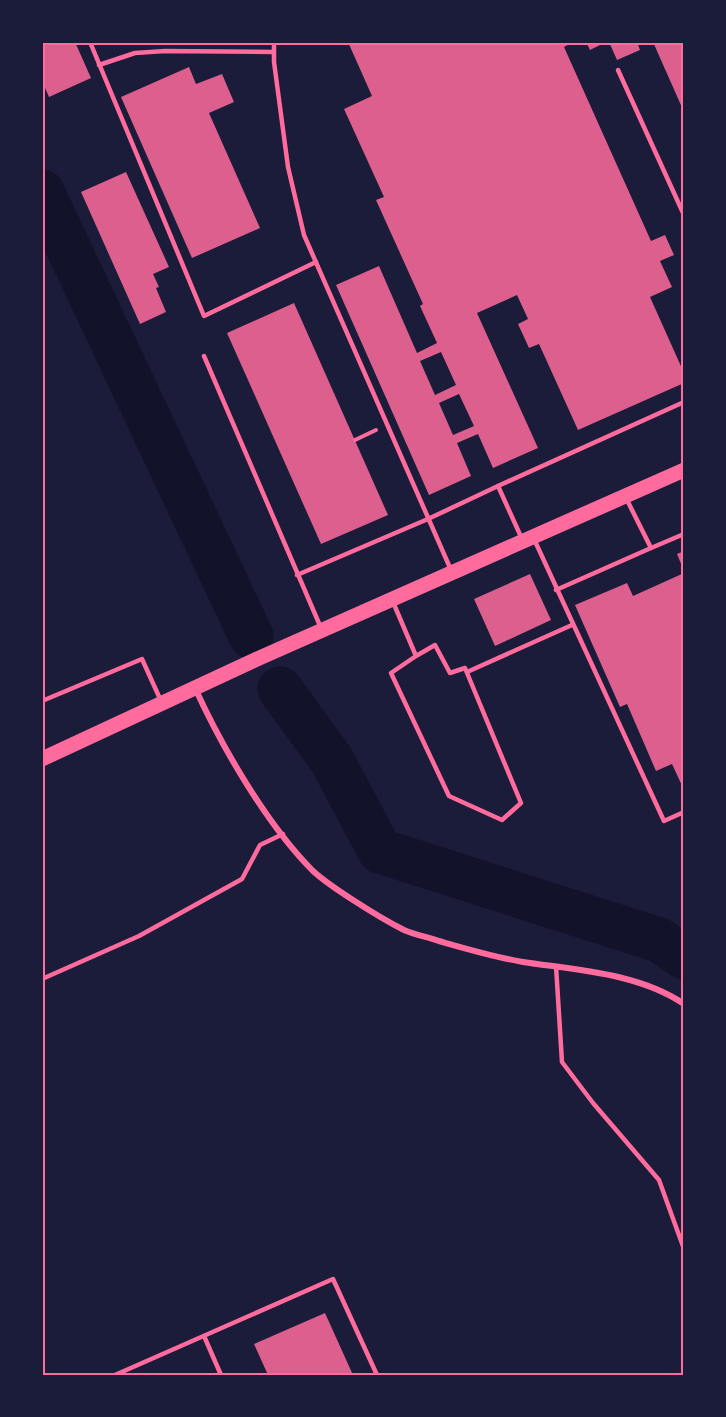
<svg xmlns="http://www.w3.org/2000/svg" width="726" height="1417" font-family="Figtree,sans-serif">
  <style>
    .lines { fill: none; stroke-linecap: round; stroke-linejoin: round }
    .river { stroke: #12122b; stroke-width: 45 }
    .building { fill: #dd5f8e; fill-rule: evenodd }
    .path { stroke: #ff6b9d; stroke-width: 4 }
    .service { stroke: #ff6b9d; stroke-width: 4.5 }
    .minor { stroke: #ff6b9d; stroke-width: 6 }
    .primary { stroke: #ff6b9d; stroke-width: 15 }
    .neatline { fill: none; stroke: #ff6b9d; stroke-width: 2 }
  </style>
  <rect width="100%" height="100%" fill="#1b1b3a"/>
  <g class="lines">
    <g class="river">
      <path d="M42,192L251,636"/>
      <path d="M280,689L331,759L380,851L659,940L684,957"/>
    </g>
  </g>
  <g class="building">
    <path d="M42,42H75L91,78L49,97L42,81Z"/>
    <path d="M348,42H573L564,47L651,241L665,235L674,255L660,261L672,287L650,297L684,373V383L578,430L539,344L529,348L518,324L528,319L517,295L477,313L538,448L493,468L478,434L457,443L471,476L429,495L336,285L379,266L417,353L437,343L420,306L423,304L376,200L384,197L344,109L372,96ZM441,352L456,385L435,395L420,361ZM459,394L474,426L453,435L439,403Z"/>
    <path d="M586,42H606L590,50Z"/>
    <path d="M609,42H637L640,50L617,60Z"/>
    <path d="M653,42H684V112Z"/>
    <path d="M189,67L196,84L222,74L234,102L209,113L260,228L192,258L121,97Z"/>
    <path d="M126,172L169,267L153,274L159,287L156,288L166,312L140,324L81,192Z"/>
    <path d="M294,303L388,515L321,544L227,333Z"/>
    <path d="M684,551V571L677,554Z"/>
    <path d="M684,573V790L672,764L656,771L627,704L620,707L575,605L627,583L633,596Z"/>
    <path d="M530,574L551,620L495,646L474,599Z"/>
    <path d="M325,1313L353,1375H268L254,1344Z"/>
  </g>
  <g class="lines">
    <path class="path" d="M355,440L376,430"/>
    <g class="service">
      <path d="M90,42L204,316L316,262"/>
      <path d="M274,42V62L288,167L304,235L451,570"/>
      <path d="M99,65L135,53L165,51L274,52"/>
      <path d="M618,70L684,215"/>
      <path d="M204,356L321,628"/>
      <path d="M498,486L684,402"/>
      <path d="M534,539L664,821L684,812"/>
      <path d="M651,548L684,534"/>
      <path d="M297,575L428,519L498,486L522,539"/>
      <path d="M556,590L651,548L626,498"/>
      <path d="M393,602L416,656L391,673L449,796L502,820L521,803L465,668L450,673L435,645L416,656"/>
      <path d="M467,672L572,625"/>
      <path d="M42,701L142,659L161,701"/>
      <path d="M556,966L562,1062L593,1103L659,1180L684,1249"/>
      <path d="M42,979L139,936L242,879L260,845L283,834"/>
      <path d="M204,1336L221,1375"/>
      <path d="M115,1375L333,1279L377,1375"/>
    </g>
    <path class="minor" d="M195,688C222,747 267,825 313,871C325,882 339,891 353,900C370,911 386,921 404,930C415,935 428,937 439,941C467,949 494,957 523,962C576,970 638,973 684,1004"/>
    <path class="primary" d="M42,759L257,659L684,470"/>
  </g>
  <rect width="726" height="1417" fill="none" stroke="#1b1b3a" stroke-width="87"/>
  <rect x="44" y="44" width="638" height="1330" class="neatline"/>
</svg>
